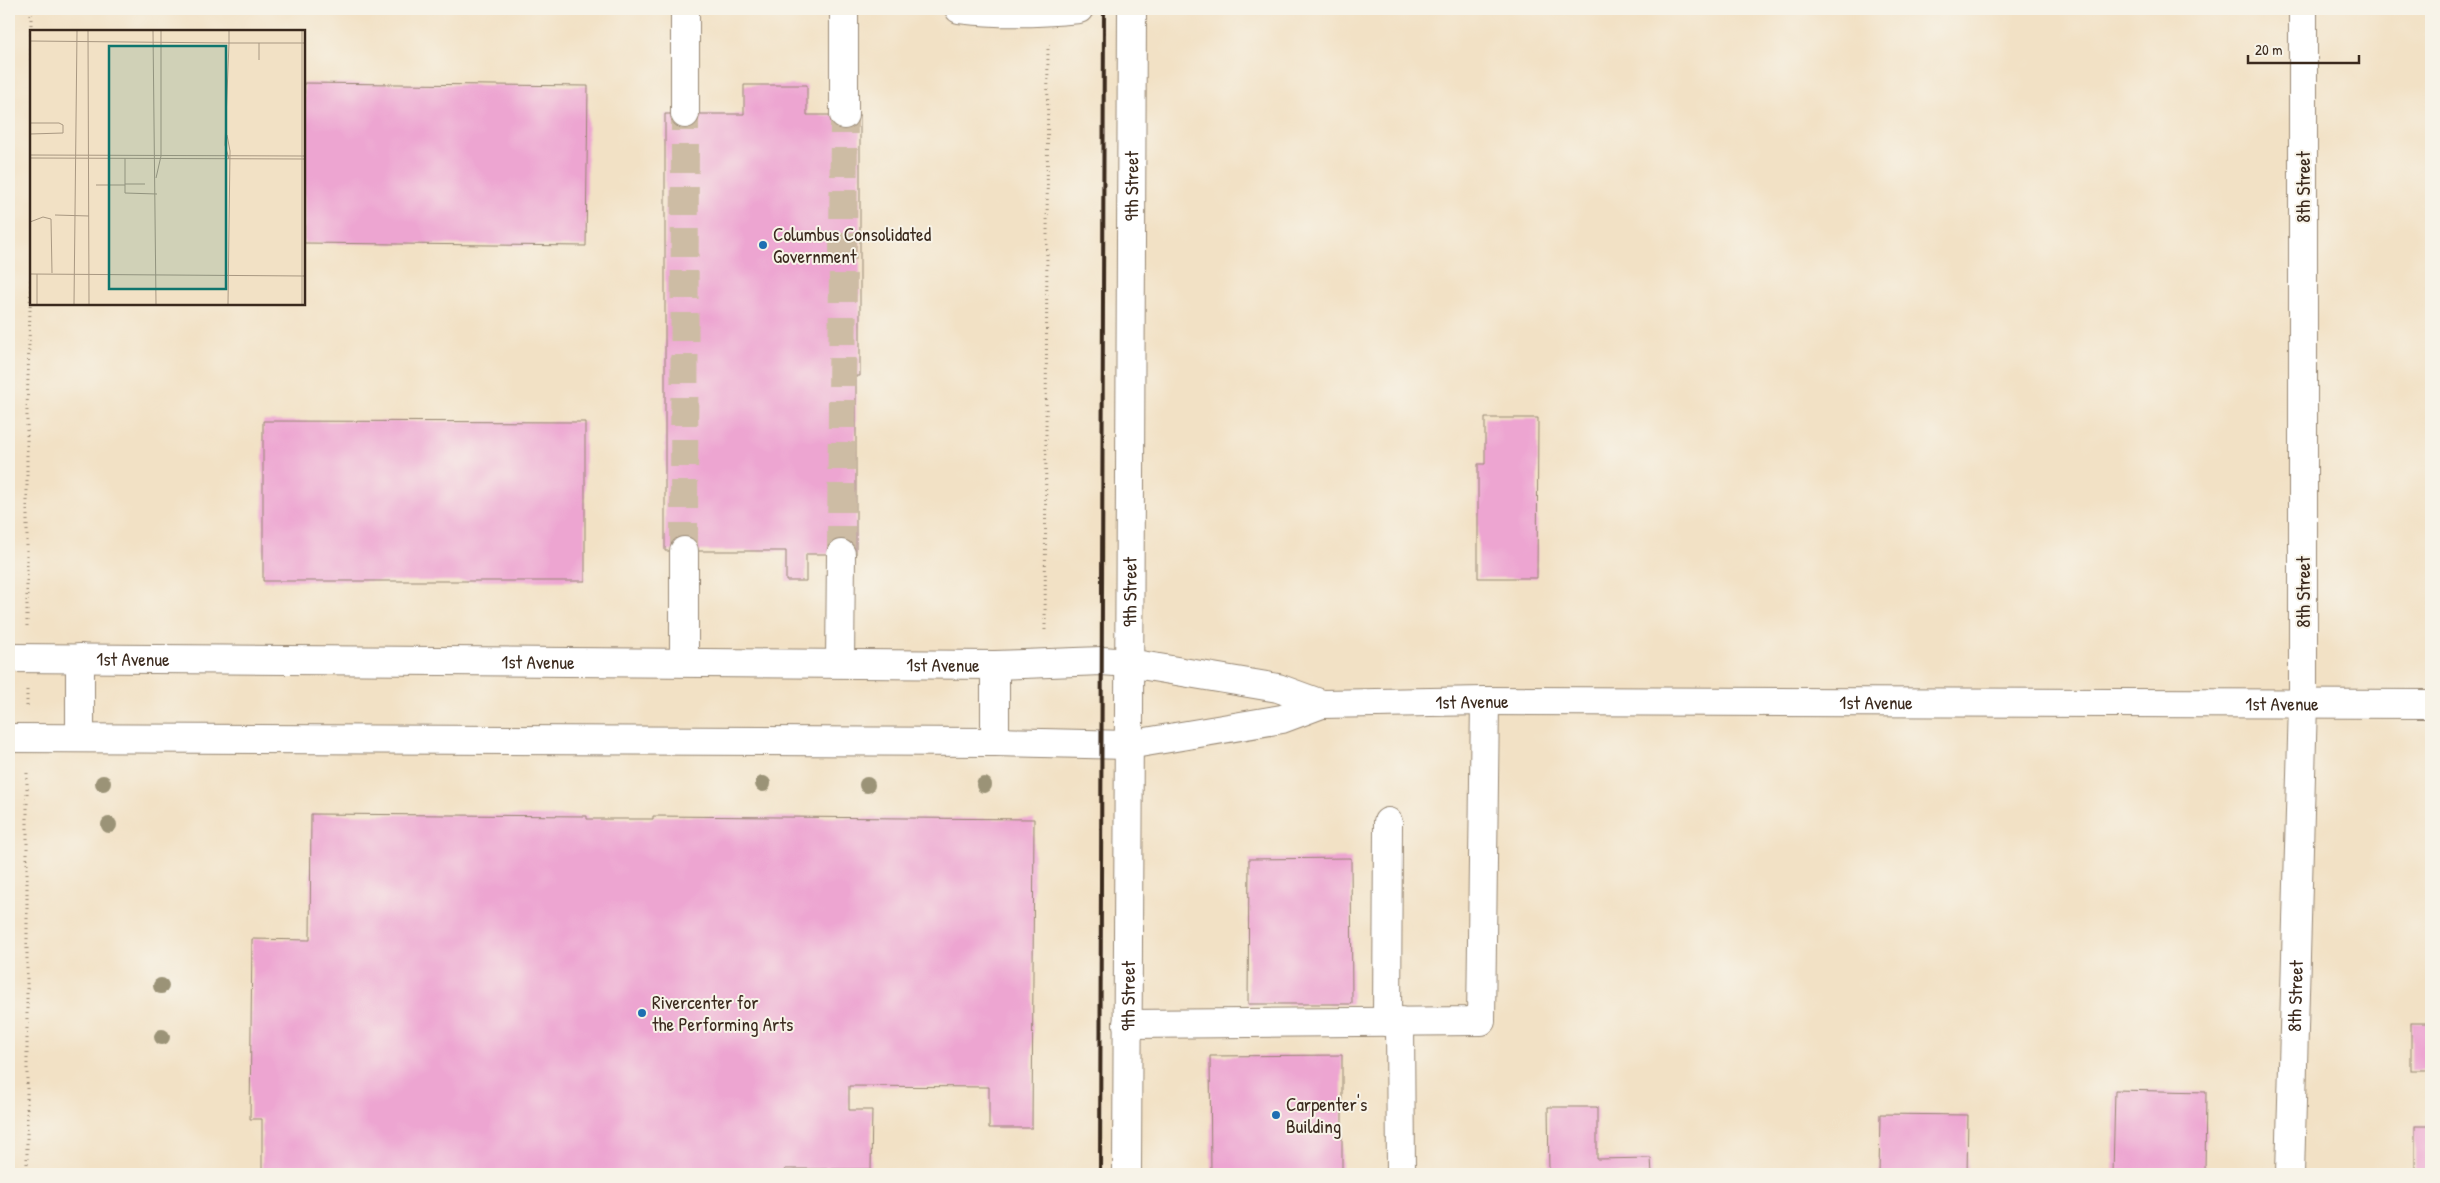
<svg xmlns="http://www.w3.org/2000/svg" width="2440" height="1183" font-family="'Patrick Hand',sans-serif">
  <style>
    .building { fill: #eda5d1 }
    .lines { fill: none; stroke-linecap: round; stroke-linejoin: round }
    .minor-tunnel { stroke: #cdbca4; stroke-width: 28; stroke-dasharray: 28 14; stroke-linecap: butt }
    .minor-casing { stroke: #968672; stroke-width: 30 }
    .path { stroke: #968672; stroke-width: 3; stroke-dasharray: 1 4; stroke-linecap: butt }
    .minor { stroke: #fff; stroke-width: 28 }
    .rail { stroke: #3b2a1e; stroke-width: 4 }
    .tree { fill: #9b9377 }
    .poi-dot { fill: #1f6fb2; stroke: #f7f3e8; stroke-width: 2 }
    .labels { text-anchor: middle; stroke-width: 4; stroke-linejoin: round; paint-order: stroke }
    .street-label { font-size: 19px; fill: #3b2a1e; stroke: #f7f3e8 }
    .poi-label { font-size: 19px; fill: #3b2a1e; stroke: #f7f3e8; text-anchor: start }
    .inset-road { fill: none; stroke: #a99882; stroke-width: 1 }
    .view { fill: #0f766e; fill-opacity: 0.15; stroke: #0f766e; stroke-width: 2.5 }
    .inset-edge { fill: none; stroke: #3b2a1e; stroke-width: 2.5 }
  </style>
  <rect width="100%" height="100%" fill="#f7f3e8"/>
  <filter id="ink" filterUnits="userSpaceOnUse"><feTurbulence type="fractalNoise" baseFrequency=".02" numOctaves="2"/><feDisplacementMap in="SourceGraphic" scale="10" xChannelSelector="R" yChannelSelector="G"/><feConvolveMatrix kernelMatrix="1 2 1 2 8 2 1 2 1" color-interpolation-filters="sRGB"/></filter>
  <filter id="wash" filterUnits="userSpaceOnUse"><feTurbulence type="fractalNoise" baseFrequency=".0096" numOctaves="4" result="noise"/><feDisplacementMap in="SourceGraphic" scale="20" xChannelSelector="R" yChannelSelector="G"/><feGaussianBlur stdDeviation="1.12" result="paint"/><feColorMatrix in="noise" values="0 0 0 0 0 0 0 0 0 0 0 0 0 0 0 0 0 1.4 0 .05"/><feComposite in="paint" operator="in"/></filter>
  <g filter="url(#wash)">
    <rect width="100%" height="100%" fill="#f2e1c5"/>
    <g id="blocks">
      <g class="building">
        <path d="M304,83L588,86L586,246L304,243Z"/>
        <path d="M744,85H807V115H860V376H856V554H806V581H786V551H665V114H744Z"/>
        <path d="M1485,418H1538L1537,578H1478V464H1485Z"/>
        <path d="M263,421L585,422V581H263Z"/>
        <path d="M311,814L587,816V819H653V816L1034,819L1032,1128H989V1087L849,1086V1110H872L871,1169H785V1174H262V1119H250L252,939L310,940Z"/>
        <path d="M1351,858L1352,1004H1248L1249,859Z"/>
        <rect x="2411" y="1023" width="20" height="47"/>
        <path d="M1342,1055V1174H1211L1210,1056Z"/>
        <path d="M2115,1090L2206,1092L2205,1174H2113Z"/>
        <path d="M1548,1107H1597V1159L1651,1158L1652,1174H1533L1549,1172Z"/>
        <path d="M1880,1114L1968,1115L1967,1174H1879Z"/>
        <rect x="2415" y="1126" width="16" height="48"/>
      </g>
    </g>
  </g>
  <g filter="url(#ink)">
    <use href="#blocks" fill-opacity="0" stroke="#968672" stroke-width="1"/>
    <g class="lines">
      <g class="minor-tunnel">
        <path d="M684,551L685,114"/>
        <path d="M841,554L844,115"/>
      </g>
      <defs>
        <g id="minor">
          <path d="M685,9V114"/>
          <path d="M844,9V115"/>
          <path d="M959,9C999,14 1039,13 1079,9"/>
          <path id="s1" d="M9,658L995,665L1102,661L1129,663L1278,688L1322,704"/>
          <path d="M80,658V738"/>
          <path d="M684,662V551"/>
          <path d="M840,663L841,554"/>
          <path id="s2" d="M9,738L995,742L1128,745L1282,719L1322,704L1485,701L2431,704"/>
          <path d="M995,742V665"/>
          <path d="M1400,1021L1401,1174"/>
          <path d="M1387,1022L1388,822"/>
          <path d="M1127,1024L1481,1021L1485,701"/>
          <path id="s3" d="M1127,1174L1132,9"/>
          <path id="s4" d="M2290,1174L2303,703V9"/>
        </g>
      </defs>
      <use href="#minor" class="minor-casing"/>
      <g class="path">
        <path d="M31,9V60"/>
        <path d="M27,626V411L31,276"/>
        <path d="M1045,630L1048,44"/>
        <path d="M27,690V706"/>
        <path d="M27,1174V770"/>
      </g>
      <use href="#minor" class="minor"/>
      <path class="rail" d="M1100,1174L1104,9"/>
    </g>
    <g class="tree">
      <circle cx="103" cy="783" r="8"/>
      <circle cx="763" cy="784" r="8"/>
      <circle cx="867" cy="785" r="8"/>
      <circle cx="984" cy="785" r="8"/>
      <circle cx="109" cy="825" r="8"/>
      <circle cx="161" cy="986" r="8"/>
      <circle cx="162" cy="1037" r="8"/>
    </g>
  </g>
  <g class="poi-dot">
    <circle cx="763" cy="245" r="5"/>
    <circle cx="642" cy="1013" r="5"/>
    <circle cx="1276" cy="1115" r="5"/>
  </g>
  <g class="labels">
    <g class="street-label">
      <text dy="7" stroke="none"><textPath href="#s3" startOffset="988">9th Street</textPath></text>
      <text transform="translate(2303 187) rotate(-90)" y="7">8th Street</text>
      <text dy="7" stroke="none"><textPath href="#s3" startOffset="582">9th Street</textPath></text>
      <text transform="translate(2303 592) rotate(-90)" y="7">8th Street</text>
      <text dy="7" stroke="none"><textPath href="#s1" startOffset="124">1st Avenue</textPath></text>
      <text dy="7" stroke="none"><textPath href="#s1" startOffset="529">1st Avenue</textPath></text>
      <text dy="7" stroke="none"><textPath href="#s1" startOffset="934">1st Avenue</textPath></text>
      <text dy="7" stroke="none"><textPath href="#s2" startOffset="1468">1st Avenue</textPath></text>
      <text dy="7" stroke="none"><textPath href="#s2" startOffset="1872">1st Avenue</textPath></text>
      <text dy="7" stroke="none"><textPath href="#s2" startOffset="2278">1st Avenue</textPath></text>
      <text dy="7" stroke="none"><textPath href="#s3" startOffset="178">9th Street</textPath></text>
      <text dy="7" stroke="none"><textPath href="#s4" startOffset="178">8th Street</textPath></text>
    </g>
    <g class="poi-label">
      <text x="773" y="241">Columbus Consolidated<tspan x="773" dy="22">Government</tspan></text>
      <text x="652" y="1009">Rivercenter for<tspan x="652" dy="22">the Performing Arts</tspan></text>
      <text x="1286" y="1111">Carpenter's<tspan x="1286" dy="22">Building</tspan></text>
    </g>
  </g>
  <g transform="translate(30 30)">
    <rect width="275" height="275" fill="#f2e1c5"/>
    <path class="inset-road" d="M58,1L59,274M123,1L126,274M199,1V13H275M0,11L199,13L195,115L199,129M229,13V30M0,93H29L33,95V103L0,104M197,105L200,121L198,274M0,125L275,126M0,128L275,129M95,128V163L127,164M126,148L131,126V1M95,154H115M66,155H95M25,185L59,186M0,192L13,187L21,189L22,243M0,244L275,246M7,274V244M44,274L47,1M272,274V1"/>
    <path class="view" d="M79,16H196V259H79Z"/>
    <rect width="275" height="275" class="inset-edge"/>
  </g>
  <rect width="2440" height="1183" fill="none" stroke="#f7f3e8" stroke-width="30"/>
  <path d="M2248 55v8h111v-8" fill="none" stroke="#3b2a1e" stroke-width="2.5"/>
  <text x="2255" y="55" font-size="15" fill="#3b2a1e" stroke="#f7f3e8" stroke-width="4" paint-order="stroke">20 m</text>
</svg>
